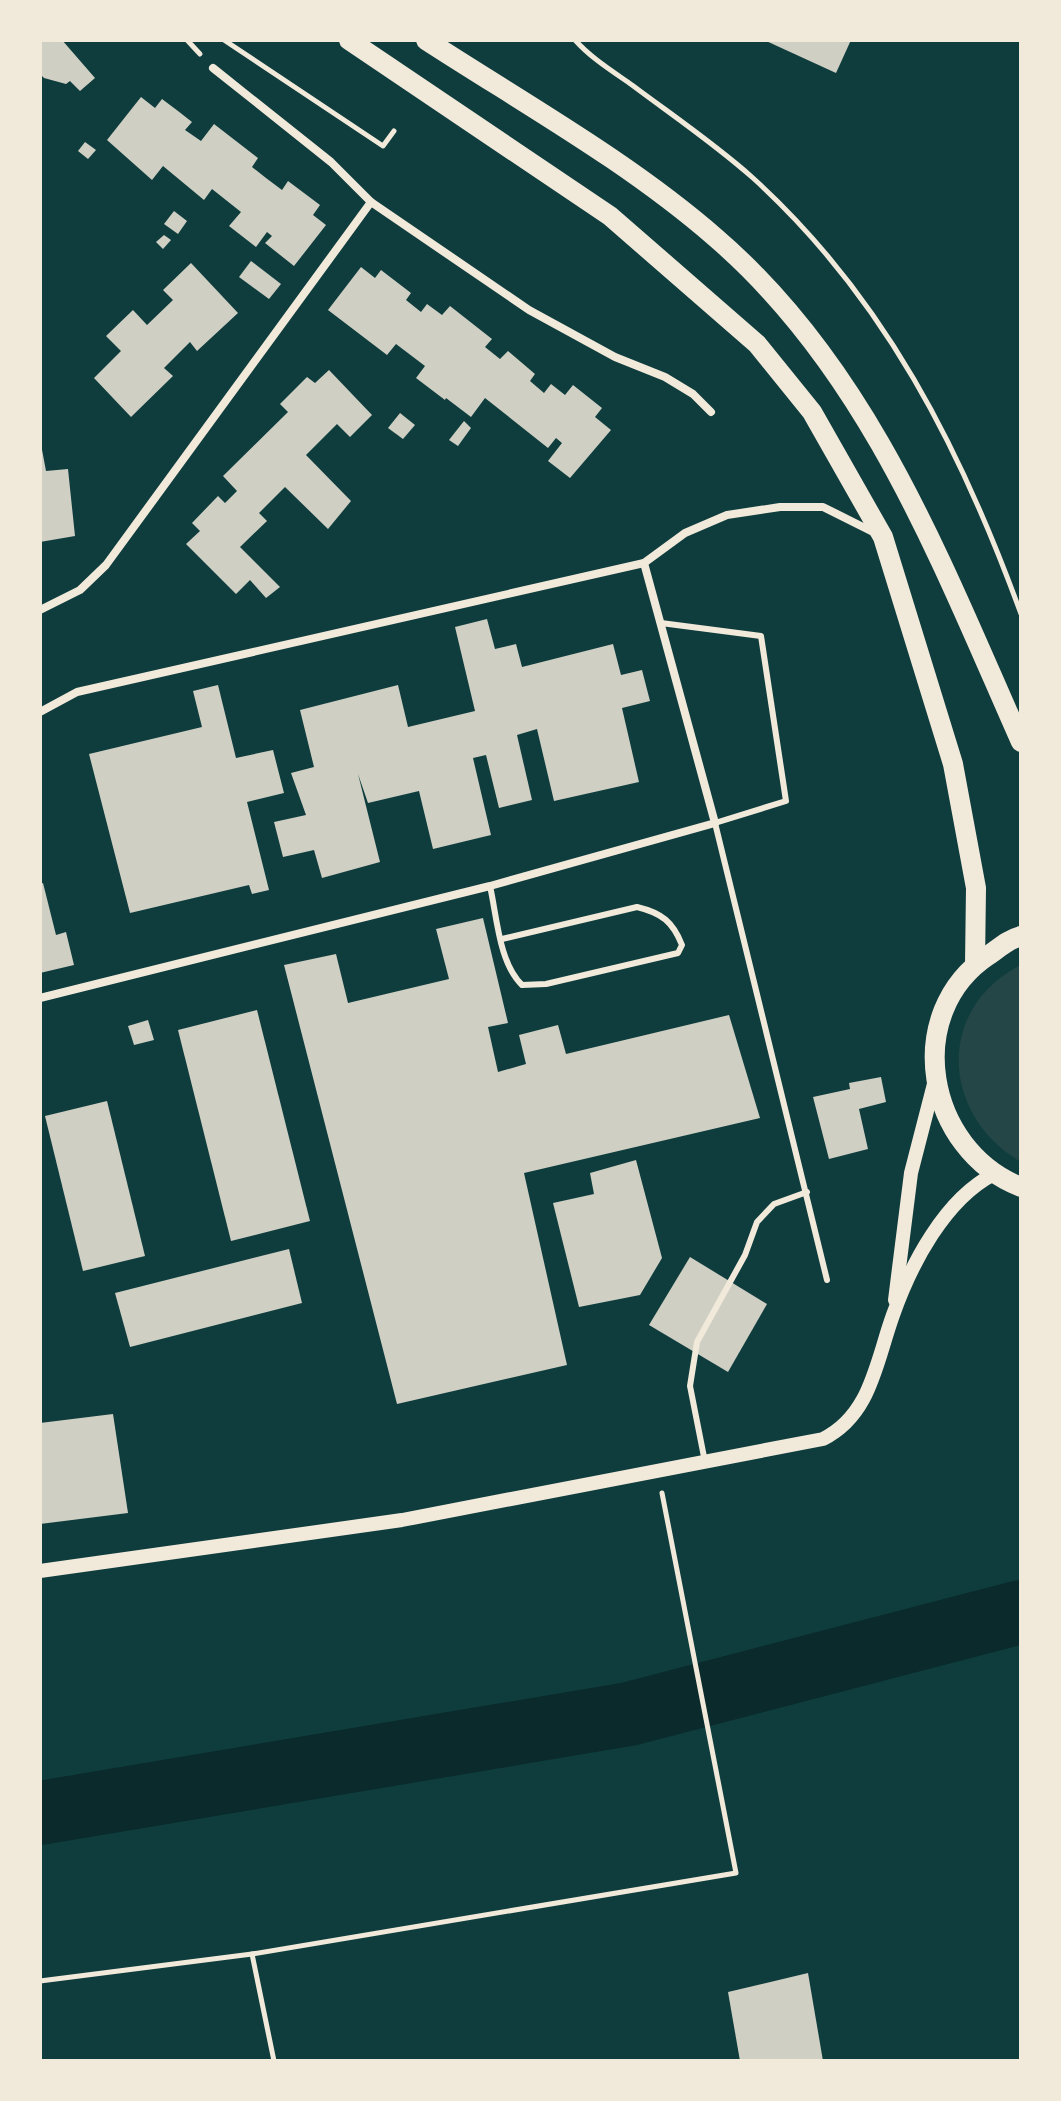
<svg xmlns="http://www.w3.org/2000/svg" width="1061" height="2101" font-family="'Nunito Sans',sans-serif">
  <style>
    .green { fill: #244646 }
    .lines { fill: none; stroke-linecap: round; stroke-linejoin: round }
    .river { stroke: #0a2a2b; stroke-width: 64 }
    .building { fill: #cfcfc3 }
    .path { stroke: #f1e9da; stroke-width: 5 }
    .service { stroke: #f1e9da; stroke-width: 6 }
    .minor { stroke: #f1e9da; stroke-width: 8 }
    .tertiary { stroke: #f1e9da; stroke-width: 14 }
    .primary { stroke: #f1e9da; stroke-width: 20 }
  </style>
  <rect width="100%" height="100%" fill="#0f3d3e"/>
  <path class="green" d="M1021,965V1162C941,1116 935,1008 1021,965Z"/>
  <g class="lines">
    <path class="river" d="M40,1813L629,1714L1021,1612"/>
  </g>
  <g class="building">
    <path d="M40,40H62L95,78L80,91L70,81L66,84L44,78L40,74Z"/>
    <path d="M764,40H851L836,73Z"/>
    <path d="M141,97L155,108L162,99L178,111L192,122L185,130L201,141L214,124L258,158L252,167L266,178L282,190L288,181L320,205L313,215L326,225L294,266L265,243L272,236L267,232L256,247L229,226L241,212L212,189L204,200L163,166L152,180L107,140Z"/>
    <path d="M85,142L96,150L88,159L78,151Z"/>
    <path d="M174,211L187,221L178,234L164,224Z"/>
    <path d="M164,235L171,240L163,249L156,242Z"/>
    <path d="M251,261L281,284L269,299L239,277Z"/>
    <path d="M191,263L238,313L197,351L190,342L164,368L173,376L131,417L94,378L121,351L106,336L133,310L147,325L173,300L163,290Z"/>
    <path d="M361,267L375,278L381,270L411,293L406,300L421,312L427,304L442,315L450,306L492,339L485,347L500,359L508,351L535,374L530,381L544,393L551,384L565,395L573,385L602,408L595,417L611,430L570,478L548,461L562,443L556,438L548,448L485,398L471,417L446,398L445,400L416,378L425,366L396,344L387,355L328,310Z"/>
    <path d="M329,370L372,415L350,437L337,424L306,455L351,501L328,529L285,487L259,513L267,521L240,547L280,587L266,598L250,580L236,594L186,544L200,531L192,523L218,496L225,503L237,491L223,476L288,412L280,404L307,377L315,383Z"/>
    <path d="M400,413L415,425L403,439L388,428Z"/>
    <path d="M464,421L471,428L458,446L449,440Z"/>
    <path d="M40,439L46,471L68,469L75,536L40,542Z"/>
    <path d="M487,619L495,649L516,644L522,667L613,644L621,675L642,670L650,701L622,708L639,782L554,801L537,729L517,735L532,800L499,808L486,755L473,758L491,835L433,849L419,791L368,803L358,774L380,862L322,878L314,850L283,857L274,822L306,815L291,773L314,767L300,710L398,685L408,727L475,711L455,627Z"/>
    <path d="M218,685L236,758L273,750L284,793L247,802L269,890L252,894L249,885L130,913L89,754L202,727L193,691Z"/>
    <path d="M43,883L56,935L66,932L74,965L40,973V884Z"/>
    <path d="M483,918L508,1023L488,1027L498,1072L526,1064L519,1035L558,1025L566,1054L729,1015L760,1118L524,1173L567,1365L397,1404L284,965L336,954L348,1003L449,979L436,929Z"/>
    <path d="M257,1010L310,1221L231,1241L178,1030Z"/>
    <path d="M148,1020L154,1040L134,1045L128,1026Z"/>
    <path d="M881,1077L886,1102L859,1109L868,1149L829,1159L813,1097L850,1089L849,1083Z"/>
    <path d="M107,1101L145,1256L83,1271L45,1116Z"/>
    <path d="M636,1160L662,1258L640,1295L579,1307L553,1203L594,1194L590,1173Z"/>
    <path d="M289,1249L302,1303L130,1347L115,1293Z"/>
    <path d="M690,1257L767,1304L728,1372L649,1325Z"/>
    <path d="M113,1414L128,1513L40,1524V1423Z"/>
    <path d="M808,1973L823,2061H740L728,1992Z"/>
  </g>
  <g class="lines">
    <g class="path">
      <path d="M187,40L200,54"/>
      <path d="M224,40L383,146L394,131"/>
      <path d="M575,40C591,58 612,71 632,85C672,115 715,144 753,178C884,297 961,449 1021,614"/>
      <path d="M40,1981L252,1954"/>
      <path d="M274,2061L252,1954L736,1873L662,1493"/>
    </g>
    <g class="service">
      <path d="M661,623L761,636L786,801L715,823L827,1280"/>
      <path d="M490,886C497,917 499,963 522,985L546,984L678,953L682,945C673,922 662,913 637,907L502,939"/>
      <path d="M705,1462L690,1386L697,1342L745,1255L757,1222L774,1204L807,1192"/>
    </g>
    <g class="minor">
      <path d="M213,68L331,162L371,202L529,310L615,357L665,377L693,394L711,412"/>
      <path d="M40,610L80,590L106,565L371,202"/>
      <path d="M40,712L77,692L644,563L685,533L727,515L780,507H823L875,533"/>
      <path d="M40,998L490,886L715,823L644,563"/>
    </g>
    <g class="tertiary">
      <path d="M895,1300L911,1173L935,1080"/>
      <path d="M40,1571L402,1520L823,1439C871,1415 876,1362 893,1315C911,1264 945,1199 994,1174"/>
    </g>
    <g class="primary">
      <path d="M349,40L610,216L757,344L812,412L883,537L953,764L976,888L975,964"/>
      <path d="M426,40C523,103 629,162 716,238C869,370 941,562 1021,742"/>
      <path d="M1021,936C1009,939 999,948 989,955C901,1013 926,1150 1021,1187"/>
    </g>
  </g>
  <rect width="1061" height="2101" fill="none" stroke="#f1e9da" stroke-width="84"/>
</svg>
